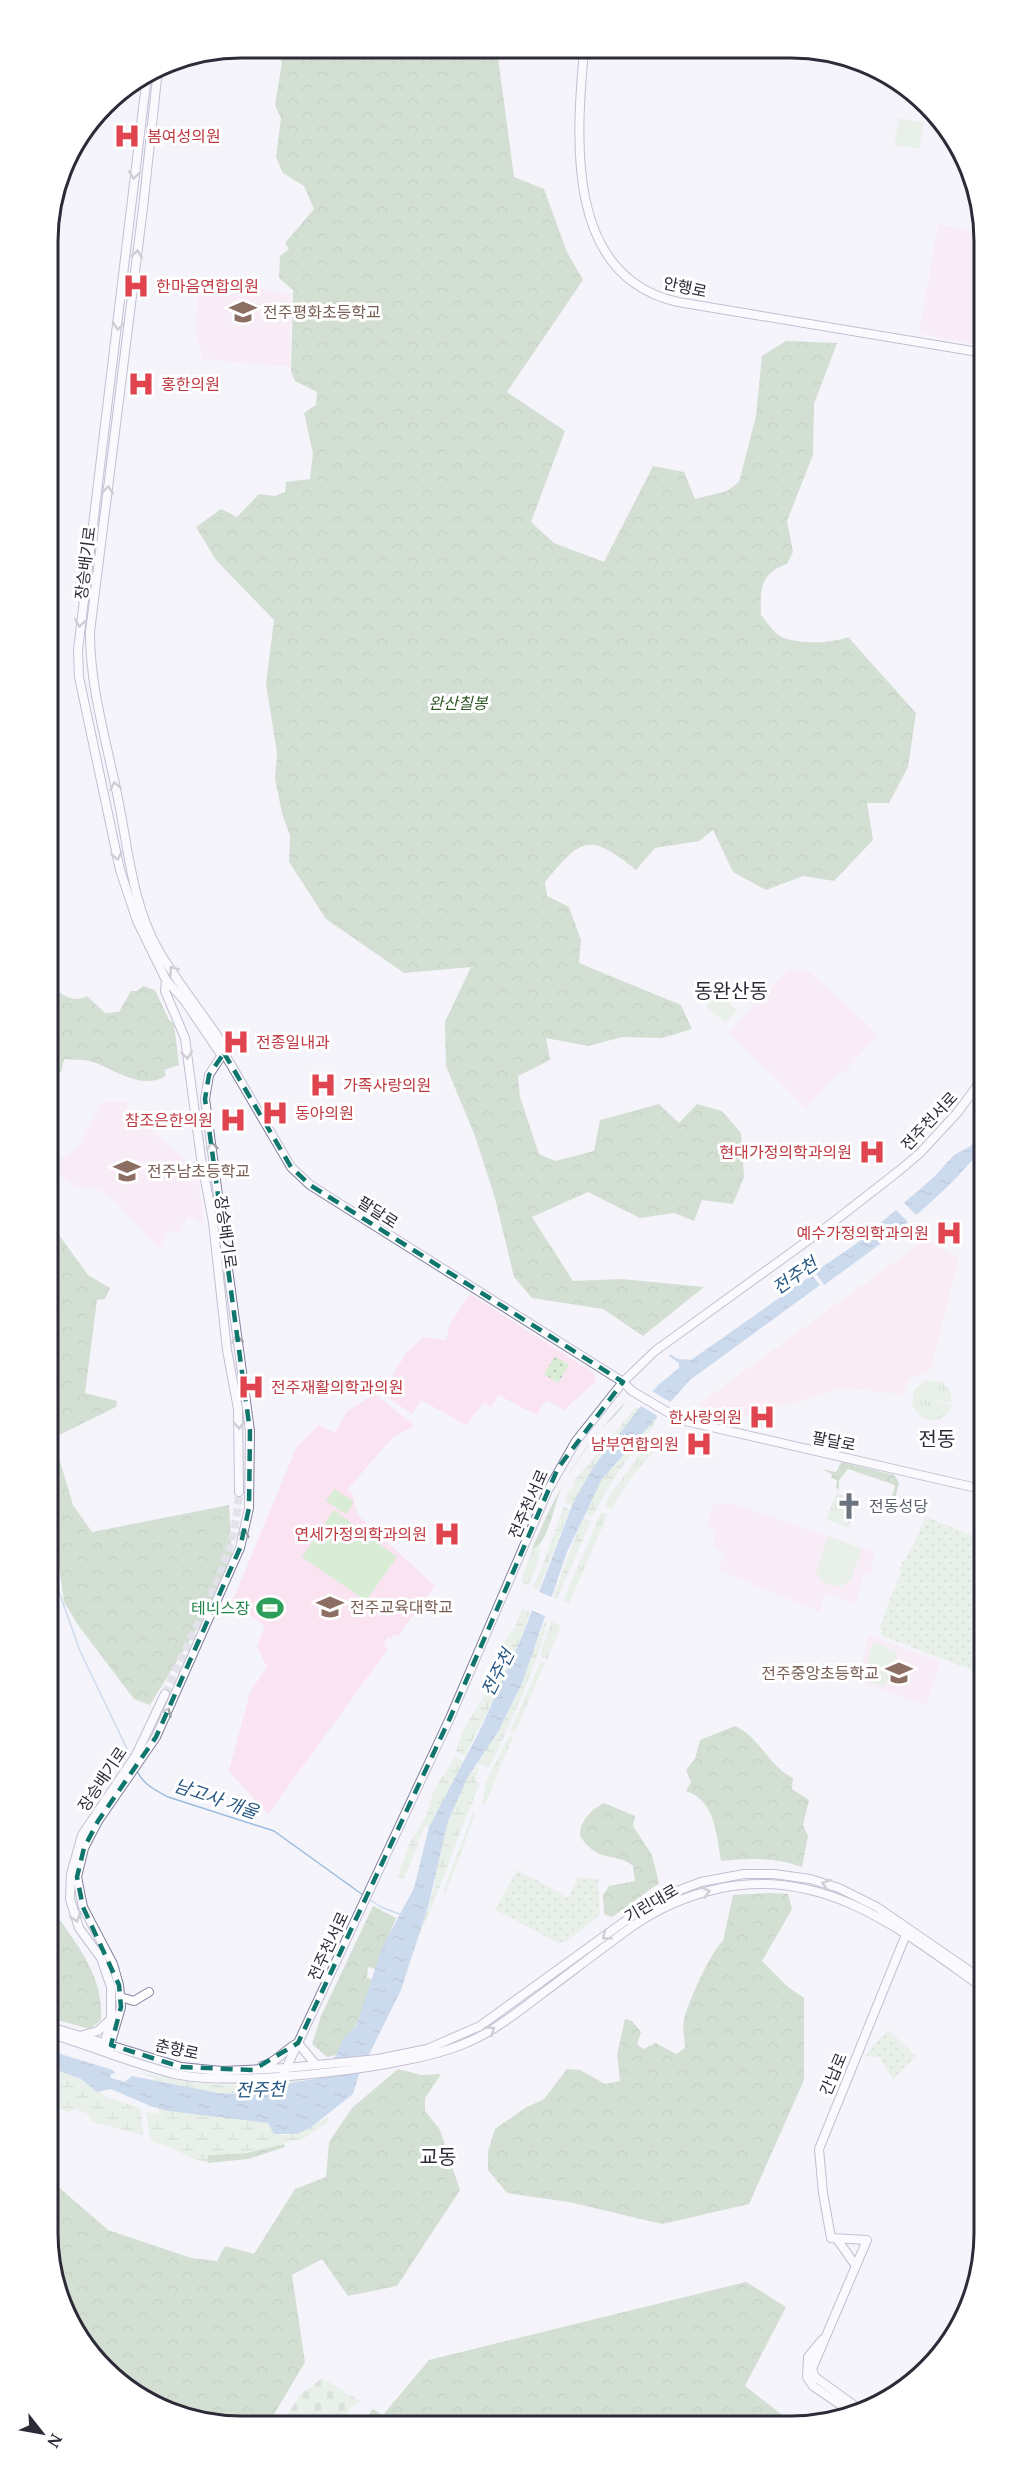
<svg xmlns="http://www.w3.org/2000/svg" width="1032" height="2475" font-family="'Noto Serif','Noto Sans KR',serif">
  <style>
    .commercial { fill: #fde3ea }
    .education { fill: #fae4f2 }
    .grass { fill: url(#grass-tufts) }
    .forest { fill: url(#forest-crowns) }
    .wetland { fill: url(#wetland-marsh) }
    .cemetery { fill: url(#cemetery-stones) }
    .park { fill: url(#park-dots) }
    .pitch { fill: #d9ecd5 }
    .water { fill: url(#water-ripples) }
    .pier { fill: #f5f4fb }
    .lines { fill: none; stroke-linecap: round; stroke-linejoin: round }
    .stream { stroke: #9abbdd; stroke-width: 1.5 }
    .secondary-tunnel { stroke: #cdccd4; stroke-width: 8; stroke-dasharray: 8 4; stroke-linecap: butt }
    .secondary-casing { stroke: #83809f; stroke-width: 10 }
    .secondary { stroke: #fff; stroke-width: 8 }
    .oneway { stroke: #a0a0a5 }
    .marked { fill: none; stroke: #0f766e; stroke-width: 4.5; stroke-dasharray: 12 8; stroke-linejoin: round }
    .labels { text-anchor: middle; stroke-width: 6; stroke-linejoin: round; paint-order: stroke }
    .health-label { font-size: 16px; fill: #be3a42; stroke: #fff; text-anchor: start }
    .street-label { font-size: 16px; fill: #2d2b38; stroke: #fff }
    .education-label { font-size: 16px; fill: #785e54; stroke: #fff; text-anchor: start }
    .park-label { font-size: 16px; font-style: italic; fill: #2f5826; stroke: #fff }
    .worship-label { font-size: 16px; fill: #5b616d; stroke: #fff; text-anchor: start }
    .leisure-label { font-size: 16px; fill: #27864d; stroke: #fff; text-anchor: end }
    .water-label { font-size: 18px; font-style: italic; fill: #255683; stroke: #fff }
    .quarter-label { font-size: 20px; fill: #2d2b38; stroke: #fff }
    .rim { fill: none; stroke: #2d2b38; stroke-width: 3 }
  </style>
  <defs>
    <pattern id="grass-tufts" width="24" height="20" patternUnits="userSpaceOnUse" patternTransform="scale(1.5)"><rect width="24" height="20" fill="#d9ecd5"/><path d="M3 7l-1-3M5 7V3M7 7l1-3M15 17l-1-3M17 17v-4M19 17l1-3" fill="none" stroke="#bbcbb8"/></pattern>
    <pattern id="forest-crowns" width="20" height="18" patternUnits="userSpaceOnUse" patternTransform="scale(1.5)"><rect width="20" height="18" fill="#a7c6a1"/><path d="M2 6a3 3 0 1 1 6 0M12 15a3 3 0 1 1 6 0" fill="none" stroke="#90aa8b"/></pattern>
    <pattern id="wetland-marsh" width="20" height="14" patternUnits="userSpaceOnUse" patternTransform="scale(1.5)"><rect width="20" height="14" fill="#d9ecd5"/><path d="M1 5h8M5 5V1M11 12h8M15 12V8" fill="none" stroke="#bbcbb8"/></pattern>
    <pattern id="cemetery-stones" width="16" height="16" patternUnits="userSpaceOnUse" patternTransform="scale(1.5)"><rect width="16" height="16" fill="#d9ecd5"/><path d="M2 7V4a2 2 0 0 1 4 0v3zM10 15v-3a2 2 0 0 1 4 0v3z" fill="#bbcbb8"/></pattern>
    <pattern id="park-dots" width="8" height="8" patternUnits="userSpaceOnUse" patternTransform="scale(1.5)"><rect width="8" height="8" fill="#d9ecd5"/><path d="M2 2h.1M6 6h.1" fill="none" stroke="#bbcbb8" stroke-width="1.8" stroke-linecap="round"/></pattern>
    <pattern id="water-ripples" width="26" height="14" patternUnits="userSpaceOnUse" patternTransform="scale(1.5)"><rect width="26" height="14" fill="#9abbdd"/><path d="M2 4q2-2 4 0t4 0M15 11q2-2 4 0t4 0" fill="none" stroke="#7e98b4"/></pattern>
  </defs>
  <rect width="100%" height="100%" fill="#f5f4fb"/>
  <path class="commercial" d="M926,1239L959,1259L931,1370L911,1377L902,1394L842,1388L733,1420L714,1418L699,1404Z"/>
  <g class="education">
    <path d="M938,224L978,232V345L919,334Z"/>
    <path d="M199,281L258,286L269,291L291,294L290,367L202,359L195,330Z"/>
    <path d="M789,968L810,972L878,1034L846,1071L839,1073L806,1108L728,1033Z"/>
    <path d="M102,1102H127L128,1112L196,1167L203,1212L202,1224L188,1216L178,1235L169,1231L159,1249L114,1201L97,1189L78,1187L59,1176L56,1165L59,1159L77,1148Z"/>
    <path d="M470,1294L594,1373L596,1381L564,1410L546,1400L537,1415L498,1395L491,1407L484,1403L466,1425L421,1400L412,1414L384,1395L383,1391L407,1352L424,1337L446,1340L450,1324Z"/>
    <path d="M375,1394L415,1426L393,1437L347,1490L352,1494L358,1515L435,1586L398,1636L395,1634L391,1639L388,1637L384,1643L387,1651L375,1667L268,1814L229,1771L250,1692L267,1667L257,1647L265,1626L232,1602L297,1446L319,1425L335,1433L347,1411Z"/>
    <path d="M714,1504H736L874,1552L871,1574H864L855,1604L826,1592L820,1612L718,1570L725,1555L712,1545L716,1531L706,1527Z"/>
    <path d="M869,1635L941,1662L925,1706L858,1680Z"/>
  </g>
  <g class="grass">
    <path d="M926,1380L942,1382L950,1391L952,1403L934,1400L952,1405C946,1419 935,1424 922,1418L912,1406L914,1390Z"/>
    <path d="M652,1438L661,1442L627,1484L611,1510L605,1506L608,1498Z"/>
    <path d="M837,1493L859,1501L848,1528L826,1519Z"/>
    <path d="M601,1512L608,1514L569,1604L563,1601Z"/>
    <path d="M540,1544C540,1558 536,1572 528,1585L521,1582L532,1549Z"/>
    <path d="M551,1621L559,1625L560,1629L547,1660L540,1656Z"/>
    <path d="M541,1661L545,1663L515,1733L510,1731Z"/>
    <path d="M509,1736L513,1737L485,1805L482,1804L486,1781Z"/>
    <path d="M474,1810V1818L446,1893L443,1891Z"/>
  </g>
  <g class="forest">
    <path d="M275,48L497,50L514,177L544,189L567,252L583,280L507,392L565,431L531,522L554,543L604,562L653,466L684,472L695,499L727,491L739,482L756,416L762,356L786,341L837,343L814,404L813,455L787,521L793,552L787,564C760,573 760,590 761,615C766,621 771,629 777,634C791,645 832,644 848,637L916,713L908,767L889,803H867L873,840L834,881L803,876L766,890L733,872L713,830L699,841L655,848L636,870C588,831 581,839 545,882L547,896L569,907L581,940L579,963L681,1005L692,1029L662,1038L622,1037L588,1046L546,1038L550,1060L518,1076L520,1097L539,1154L555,1161L594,1151L600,1120L659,1104L679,1123L697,1104L722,1111L741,1133L744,1177L733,1204L702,1200L694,1221L674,1213L640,1218L588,1192L532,1217L573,1281L622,1279L704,1287L643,1336L603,1309L532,1298L514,1277L495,1198L475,1136L446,1066L445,1022L471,967L404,973L326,919L289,862L290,836L282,813L275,779L277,753L266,684L274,620L216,560L196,527L221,509L237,517L259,494L275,496L285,492L286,482L310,479L313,453L304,413L316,405L317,392L295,381L291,372L293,290L279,278L280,256L289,249L285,243L314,209L304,186L283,173L276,157L281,118L275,105L282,62Z"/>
    <path d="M143,986L155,990L169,1020L174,1024L179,1065L164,1070L166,1076C142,1090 119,1072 96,1063C87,1059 74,1060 64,1059L61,1073L51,1064V987C62,994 73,1004 87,996L105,1013L119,1012L131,991H137Z"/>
    <path d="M51,1224L88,1275L110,1288L105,1299L97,1300L85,1393L117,1401L116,1407L53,1438L73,1505L92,1532L229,1505L232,1554L210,1608L150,1705L134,1699L78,1625L64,1602L60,1572L52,1557Z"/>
    <path d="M626,1401C618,1416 607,1422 596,1435C583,1450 570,1471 561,1489C554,1504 548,1545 532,1549C558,1488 580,1450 626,1401Z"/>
    <path d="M841,1462L894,1475L899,1483L894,1504L890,1503L895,1486L892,1484L848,1469L839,1480V1490L836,1488L837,1480L831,1478L832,1474L821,1469L836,1472Z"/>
    <path d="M735,1726C761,1738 768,1766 793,1778L792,1789L809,1800L803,1825L808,1836L802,1867C776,1857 748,1858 721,1861C717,1836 715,1800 686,1791L691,1782L686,1770L695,1759L700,1740Z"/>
    <path d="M604,1803L635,1816L633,1826L652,1855L659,1883L612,1917L604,1914L603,1895L609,1886L635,1881L633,1866C616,1851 599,1865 580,1836C580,1820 591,1810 604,1803Z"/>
    <path d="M771,1893L788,1894L792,1909L762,1961L788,1987L804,1998V2080L749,2204L662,2224L569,2202L507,2193L488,2170V2151L495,2129L525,2108L544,2099L567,2069L580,2070L605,2084L620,2081L617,2055L625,2019L632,2021L641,2032L637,2044L643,2049L656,2043L676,2054L685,2048C685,2039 682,2028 684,2020C687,2004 712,1949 723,1941L733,1895Z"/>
    <path d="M373,1906L396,1918L375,1969L368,1967L367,1978L371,1979V1985L356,2025L336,2055L327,2057L312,2044L321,2016Z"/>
    <path d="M53,1910C77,1945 104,1976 101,2020L90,2029L54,2019Z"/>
    <path d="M398,2069L421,2075L441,2074L425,2098V2111L440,2130L460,2190L397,2286L348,2296L322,2259L292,2275L305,2362L269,2423H204L156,2407L105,2371L55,2283L54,2183L108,2230L191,2258L217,2261L225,2246L254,2254L295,2189L326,2177L329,2142L352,2108Z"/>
    <path d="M284,2144L285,2147L248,2159L208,2163V2155L246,2153Z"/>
    <path d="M746,2282L786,2307L745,2386L790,2421L362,2423L373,2409L383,2415L429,2360Z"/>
  </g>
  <g class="wetland">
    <path d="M636,1407L639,1409L594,1466L572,1506L565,1502L568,1491L575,1486L573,1482Z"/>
    <path d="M655,1418L658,1419L618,1472L592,1517L584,1513L602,1479Z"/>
    <path d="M564,1506L570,1510L538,1590L532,1587L539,1575Z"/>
    <path d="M583,1516L591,1521L557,1599L553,1597Z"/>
    <path d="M522,1608L530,1612C514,1662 489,1709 465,1756L456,1752L463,1730L483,1698L496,1654L516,1625Z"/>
    <path d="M546,1619C550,1636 501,1746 489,1767L477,1764L508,1712Z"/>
    <path d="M455,1757L464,1761C451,1783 442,1806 429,1827L425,1826L404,1879L398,1876L410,1842L427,1814L434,1790Z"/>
    <path d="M476,1767L479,1768L476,1782L480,1784C457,1835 442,1888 418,1938L434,1887L436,1866L448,1821L468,1777Z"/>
    <path d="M54,2069L81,2079L106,2097L141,2108L143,2135L91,2122L88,2114L74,2109L68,2112L54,2105Z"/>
    <path d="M141,2073L216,2084L247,2085L305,2079L272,2090L271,2094L267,2095L218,2093L154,2081V2078Z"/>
    <path d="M158,2107L268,2123L279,2135L297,2134L328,2117L327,2123L303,2139L246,2153L208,2155V2163C187,2158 172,2146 151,2142L146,2112L158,2114Z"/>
  </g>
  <path class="cemetery" d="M322,2378L360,2401L350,2408L347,2423H282L300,2395Z"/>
  <g class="park">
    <path d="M555,1356L569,1365L558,1383L544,1374Z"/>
    <path d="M925,1516L982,1540V1670L977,1672L882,1636L880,1626L901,1571L899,1569L916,1539Z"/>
    <path d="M517,1870L568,1897L578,1877L598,1879L600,1915L566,1942L558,1943L495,1910Z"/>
    <path d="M888,2030L916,2056L893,2080L879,2057L866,2056L873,2045Z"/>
  </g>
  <g class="pitch">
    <path d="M899,118L924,123L919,149L894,145Z"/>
    <path d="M718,993L737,1010L725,1023L706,1006Z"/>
    <path d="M334,1489L354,1502L346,1514L326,1501Z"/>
    <path d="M334,1510L397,1557L366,1601L302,1557Z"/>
    <path d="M828,1536L862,1549L851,1580L841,1587L824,1583L816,1571Z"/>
    <path d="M264,1596L284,1609L276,1621L256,1608Z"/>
    <path d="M873,1642L898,1652L885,1687L863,1680Z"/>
  </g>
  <g class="water">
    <path d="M980,1134V1151C937,1204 880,1245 824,1285L815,1272L860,1241L935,1176L954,1155L971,1146Z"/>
    <path d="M812,1275L820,1285L690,1380L602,1479L567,1552L523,1681L499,1730L468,1777L448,1821L428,1907L401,1990L359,2075L353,2094L310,2128L297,2134H274L268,2123L168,2111L150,2106L111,2089L97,2092L81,2079L54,2069V2052L113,2070L115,2073L110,2075L111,2078L125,2082L132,2076L218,2093L267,2095L271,2094L272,2090L294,2082L315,2079L324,2072L336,2055L344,2037L356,2026L382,1948L414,1888L429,1827L481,1728L523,1634L573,1503L594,1466L641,1406L658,1385L679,1368V1363L669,1356L670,1354L678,1359L691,1360Z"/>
  </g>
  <g class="pier">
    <path d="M902,1201L918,1217L910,1224L894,1208Z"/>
    <path d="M650,1390L672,1403L659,1417L638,1404Z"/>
    <path d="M535,1590L556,1599L550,1618L528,1609Z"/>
  </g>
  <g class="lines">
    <g class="stream">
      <path d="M52,1572L80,1651L130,1755"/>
      <path d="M137,1771C143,1784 155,1790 168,1797L274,1831L363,1895"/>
      <path d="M369,1899L381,1907L402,1915"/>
    </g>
    <path class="secondary-tunnel" d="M165,1694C193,1627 235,1567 239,1492"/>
    <defs>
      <g id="secondary">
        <path d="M584,50C576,140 565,277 678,302L978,352"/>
        <path d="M147,75L78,650L79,677L120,870L137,921L166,980L184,1000L220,1053H224L291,1167L310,1185L623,1382L632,1391L681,1420L981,1489"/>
        <path d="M166,980L165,991L185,1038L201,1158L213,1222L227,1350L238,1409L239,1492"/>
        <path d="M120,1997L134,2001L149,1992"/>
        <path d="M54,2028L181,2067L222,2071L286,2068L378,2059L427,2049L480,2026L632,1916L672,1893L701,1882L744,1874H774L810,1879L839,1888L877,1907L983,1980"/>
        <path d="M54,2035C94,2047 134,2064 175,2074C235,2088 410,2068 466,2043C493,2032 516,2013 539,1996C570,1973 601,1949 633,1926C660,1907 689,1895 721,1888C826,1867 903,1931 983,1988"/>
        <path d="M83,2035L98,2031L110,2020"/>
        <path d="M298,2043L316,2065"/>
        <path d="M104,2046L111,2019V1987L101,1958L79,1928L70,1899L71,1874L82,1835L136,1755L165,1694"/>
        <path d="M108,2052L121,2007L119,1985L113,1964L83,1907L77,1877L84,1848L98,1821L156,1737L240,1548L249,1508L250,1431L205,1099L209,1075L226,1049C205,1016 179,985 159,951C131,903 128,843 116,789C105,736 90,686 90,632L143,208L158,69"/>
        <path d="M262,2066C275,2064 285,2049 298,2043"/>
        <path d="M283,2075L450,1718L548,1490L576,1441L623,1382L655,1351L832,1223L900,1170L920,1153L957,1113L980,1082"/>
        <path d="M837,2239L856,2266"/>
        <path d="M822,2340L808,2357L807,2377L813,2386L854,2414"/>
        <path d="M862,2411L815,2377L812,2369L867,2240L831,2238L823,2193L819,2149L907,1932"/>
      </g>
    </defs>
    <use href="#secondary" class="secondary-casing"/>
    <use href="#secondary" class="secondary"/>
  </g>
  <defs><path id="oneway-chevron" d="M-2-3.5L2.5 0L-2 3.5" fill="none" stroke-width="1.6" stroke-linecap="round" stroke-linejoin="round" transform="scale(1.5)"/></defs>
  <g class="oneway">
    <use href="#oneway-chevron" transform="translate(134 175) rotate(98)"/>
    <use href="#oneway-chevron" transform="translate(137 254) rotate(-82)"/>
    <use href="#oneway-chevron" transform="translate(118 326) rotate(96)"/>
    <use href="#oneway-chevron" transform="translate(108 490) rotate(-83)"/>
    <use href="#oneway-chevron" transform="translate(80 623) rotate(98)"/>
    <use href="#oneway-chevron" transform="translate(115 786) rotate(-102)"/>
    <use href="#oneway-chevron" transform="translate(117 856) rotate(79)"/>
    <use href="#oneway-chevron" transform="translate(173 970) rotate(-126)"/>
    <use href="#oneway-chevron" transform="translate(187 1055) rotate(83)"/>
    <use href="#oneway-chevron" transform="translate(212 1146) rotate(-98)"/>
    <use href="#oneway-chevron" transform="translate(237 1339) rotate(-97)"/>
    <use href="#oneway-chevron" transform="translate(239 1425) rotate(88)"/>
    <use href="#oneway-chevron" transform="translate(244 1533) rotate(-77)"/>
    <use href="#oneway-chevron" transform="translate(167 1712) rotate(-66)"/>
    <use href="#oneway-chevron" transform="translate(826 1884) rotate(-162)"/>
    <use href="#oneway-chevron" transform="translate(706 1892) rotate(-14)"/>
    <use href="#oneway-chevron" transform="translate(76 1918) rotate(73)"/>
    <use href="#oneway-chevron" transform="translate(606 1936) rotate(143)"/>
    <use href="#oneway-chevron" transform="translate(491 2030) rotate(-33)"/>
  </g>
  <path d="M0 0H1032V2475H0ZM224,1053L291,1167L310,1185L623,1382L558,1468L450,1718L298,2043L253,2070L181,2067L111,2045L121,2007L119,1985L83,1907L77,1877L84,1848L98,1821L156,1737L240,1548L249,1508L250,1431L205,1099L209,1075Z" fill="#f5f4fb" fill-opacity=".55" fill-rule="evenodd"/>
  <path class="marked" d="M224,1053L291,1167L310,1185L623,1382L558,1468L450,1718L298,2043L253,2070L181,2067L111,2045L121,2007L119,1985L83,1907L77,1877L84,1848L98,1821L156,1737L240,1548L249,1508L250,1431L205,1099L209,1075Z"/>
  <defs>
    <symbol id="hospital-bare" viewBox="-9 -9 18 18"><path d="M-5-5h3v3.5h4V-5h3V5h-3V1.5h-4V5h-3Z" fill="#e0444e" stroke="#fff" stroke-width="2.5" paint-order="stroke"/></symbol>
    <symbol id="school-bare" viewBox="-9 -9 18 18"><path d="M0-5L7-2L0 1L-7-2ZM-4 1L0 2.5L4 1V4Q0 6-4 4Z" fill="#8d6e63" stroke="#fff" stroke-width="2.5" paint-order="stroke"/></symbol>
    <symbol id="church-bare" viewBox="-9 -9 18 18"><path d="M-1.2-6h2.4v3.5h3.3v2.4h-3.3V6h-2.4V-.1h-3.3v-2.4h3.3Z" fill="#6b7280" stroke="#fff" stroke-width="2.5" paint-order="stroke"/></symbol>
    <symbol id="university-bare" viewBox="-9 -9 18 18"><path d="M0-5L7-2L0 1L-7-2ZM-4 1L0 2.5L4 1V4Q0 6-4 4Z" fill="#8d6e63" stroke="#fff" stroke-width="2.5" paint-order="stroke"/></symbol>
    <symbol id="stadium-bare" viewBox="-9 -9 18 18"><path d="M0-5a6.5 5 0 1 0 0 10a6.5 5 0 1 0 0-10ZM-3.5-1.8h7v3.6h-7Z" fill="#2e9e5b" stroke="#fff" stroke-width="2.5" paint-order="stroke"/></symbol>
  </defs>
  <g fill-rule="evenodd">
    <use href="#hospital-bare" x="108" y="117" width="38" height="38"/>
    <use href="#hospital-bare" x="117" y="267" width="38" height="38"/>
    <use href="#school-bare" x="224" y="293" width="38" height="38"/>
    <use href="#hospital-bare" x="122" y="365" width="38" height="38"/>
    <use href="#hospital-bare" x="217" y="1023" width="38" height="38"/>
    <use href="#hospital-bare" x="304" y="1066" width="38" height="38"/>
    <use href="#hospital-bare" x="256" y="1094" width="38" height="38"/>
    <use href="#hospital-bare" x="214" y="1101" width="38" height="38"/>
    <use href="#hospital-bare" x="853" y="1133" width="38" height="38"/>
    <use href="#school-bare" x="108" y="1152" width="38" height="38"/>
    <use href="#hospital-bare" x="930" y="1214" width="38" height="38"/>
    <use href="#hospital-bare" x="232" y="1368" width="38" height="38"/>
    <use href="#hospital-bare" x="743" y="1398" width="38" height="38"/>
    <use href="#hospital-bare" x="680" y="1425" width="38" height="38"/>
    <use href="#church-bare" x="830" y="1487" width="38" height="38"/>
    <use href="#hospital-bare" x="428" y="1515" width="38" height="38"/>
    <use href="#university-bare" x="311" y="1588" width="38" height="38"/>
    <use href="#stadium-bare" x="251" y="1589" width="38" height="38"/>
    <use href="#school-bare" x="880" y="1654" width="38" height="38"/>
  </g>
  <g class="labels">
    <g class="health-label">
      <text x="147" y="142">봄여성의원</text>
      <text x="156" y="292">한마음연합의원</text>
      <text x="161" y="390">홍한의원</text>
      <text x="256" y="1048">전종일내과</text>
      <text x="343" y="1091">가족사랑의원</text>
      <text x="295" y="1119">동아의원</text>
      <text x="213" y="1126" text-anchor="end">참조은한의원</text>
      <text x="852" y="1158" text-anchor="end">현대가정의학과의원</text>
      <text x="929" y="1239" text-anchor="end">예수가정의학과의원</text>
      <text x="271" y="1393">전주재활의학과의원</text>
      <text x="742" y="1423" text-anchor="end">한사랑의원</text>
      <text x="679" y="1450" text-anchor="end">남부연합의원</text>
      <text x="427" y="1540" text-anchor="end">연세가정의학과의원</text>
    </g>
    <g class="street-label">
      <text transform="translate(685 287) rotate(12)" y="6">안행로</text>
      <text transform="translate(85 563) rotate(-83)" y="6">장승배기로</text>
      <text transform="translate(929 1121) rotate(-47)" y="6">전주천서로</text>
      <text transform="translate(378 1212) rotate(33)" y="6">팔달로</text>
      <text transform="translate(226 1232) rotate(82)" y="6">장승배기로</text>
      <text transform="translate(834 1441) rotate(11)" y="6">팔달로</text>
      <text transform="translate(528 1504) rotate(-66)" y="6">전주천서로</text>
      <text transform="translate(102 1779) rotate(-56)" y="6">장승배기로</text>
      <text transform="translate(651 1903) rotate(-30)" y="6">기린대로</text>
      <text transform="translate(328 1946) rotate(-65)" y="6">전주천서로</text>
      <text transform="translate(177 2049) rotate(12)" y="6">춘향로</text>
      <text transform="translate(833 2074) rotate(-67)" y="6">간납로</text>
    </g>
    <g class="education-label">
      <text x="263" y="318">전주평화초등학교</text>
      <text x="147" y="1177">전주남초등학교</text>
      <text x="350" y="1613">전주교육대학교</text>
      <text x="879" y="1679" text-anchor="end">전주중앙초등학교</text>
    </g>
    <g class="park-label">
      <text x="458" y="709">완산칠봉</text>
    </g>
    <g class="worship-label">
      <text x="869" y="1512">전동성당</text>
    </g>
    <g class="leisure-label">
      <text x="250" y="1614">테니스장</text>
    </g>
    <g class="water-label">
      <text transform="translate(795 1276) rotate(-35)" y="6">전주천</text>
      <text transform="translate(498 1673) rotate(-63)" y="6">전주천</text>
      <text transform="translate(216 1799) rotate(19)" y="6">남고사 개울</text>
      <text transform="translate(260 2090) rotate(-1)" y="6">전주천</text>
    </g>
    <g class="quarter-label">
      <text x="731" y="998">동완산동</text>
      <text x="937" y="1446">전동</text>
      <text x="438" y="2164">교동</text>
    </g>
  </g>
  <path d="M0 0H1032V2475H0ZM241 58H791A183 183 0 0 1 974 241V2233A183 183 0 0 1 791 2416H241A183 183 0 0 1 58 2233V241A183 183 0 0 1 241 58Z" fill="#fff" fill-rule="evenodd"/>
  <path class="rim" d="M241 58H791A183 183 0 0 1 974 241V2233A183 183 0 0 1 791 2416H241A183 183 0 0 1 58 2233V241A183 183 0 0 1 241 58Z"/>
  <g transform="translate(42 2433) rotate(121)" stroke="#ffffff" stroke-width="4.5" paint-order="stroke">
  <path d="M0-4.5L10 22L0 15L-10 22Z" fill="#2d2b38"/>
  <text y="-9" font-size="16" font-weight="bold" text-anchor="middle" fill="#2d2b38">N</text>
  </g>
</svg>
